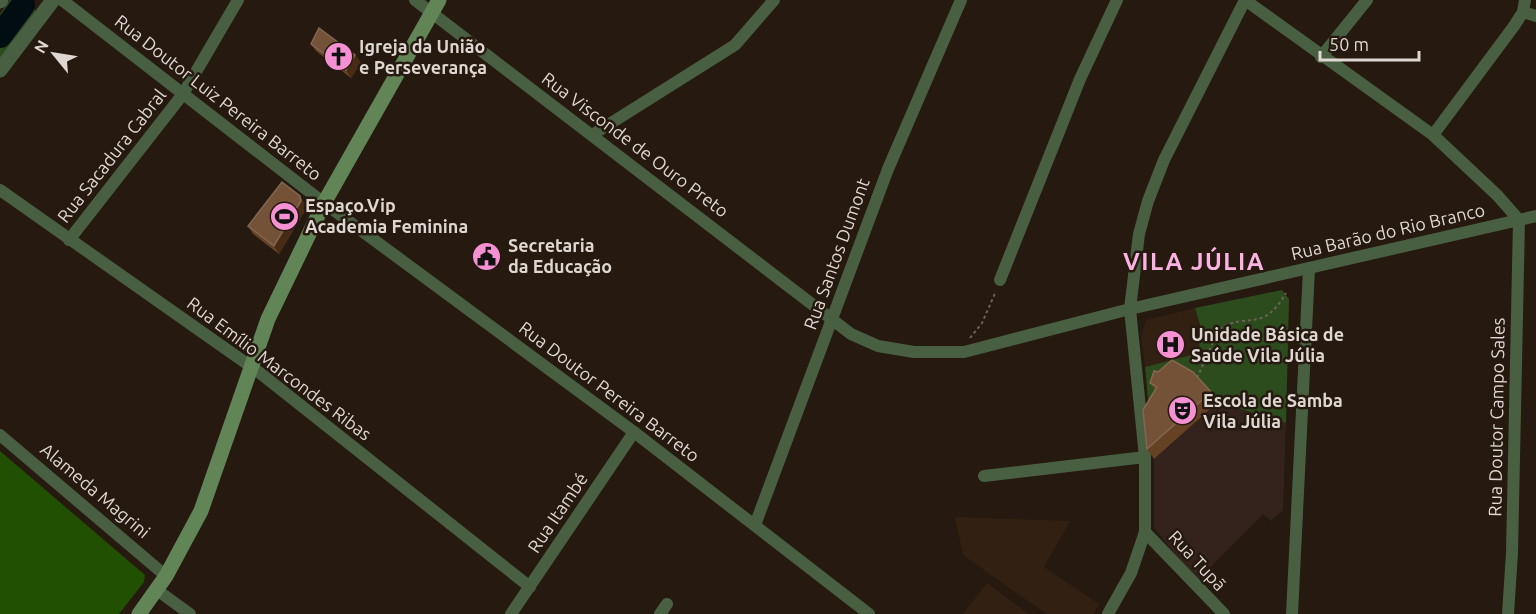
<svg xmlns="http://www.w3.org/2000/svg" width="1536" height="614" font-family="Ubuntu,sans-serif">
  <style>
    .built { fill: #322013 }
    .education { fill: #34221c }
    .green { fill: #2d4c1e }
    .forest { fill: #215000 }
    .lines { fill: none; stroke-linecap: round; stroke-linejoin: round }
    .river { stroke: #020d13; stroke-width: 24 }
    .path { stroke: #6d635b; stroke-width: 2; stroke-dasharray: 3 3; stroke-linecap: butt }
    .minor { stroke: #495f42; stroke-width: 12 }
    .tertiary { stroke: #495f42; stroke-width: 15 }
    .secondary { stroke: #628557; stroke-width: 15 }
    .wall { fill: #664225 }
    .shaded-wall { fill: #472b15 }
    .building { fill: #735237; stroke: #846750; stroke-width: 1.5 }
    .labels { text-anchor: middle; stroke-width: 5; stroke-linejoin: round; paint-order: stroke }
    .poi-label { font-size: 18px; font-weight: bold; fill: #dfd7d1; stroke: #251910; text-anchor: start }
    .street-label { font-size: 18px; fill: #dfd7d1; stroke: #251910 }
    .district-label { font-size: 24px; font-weight: bold; letter-spacing: 1.5px; fill: #fbb4e1; stroke: #251910 }
  </style>
  <rect width="100%" height="100%" fill="#251910"/>
  <g class="built">
    <path d="M1195,308L1200,325L1199,353L1145,367L1141,336L1146,320Z"/>
    <path d="M955,517L1070,521L1044,567L1099,604L1093,614H1047L1012,590L963,555Z"/>
    <path d="M987,583L1021,608L1029,614H963Z"/>
  </g>
  <path class="education" d="M1218,402L1286,423L1283,510L1271,521L1263,514L1197,581L1154,528V459Z"/>
  <g class="green">
    <path d="M10,0H31L35,11L0,59V14Z"/>
    <path d="M1282,290L1289,299L1286,423L1218,402L1200,382L1149,411L1145,367L1199,353L1200,325L1195,308Z"/>
  </g>
  <path class="forest" d="M0,451L145,575L144,582L119,614H0Z"/>
  <g class="lines">
    <path class="river" d="M0,36L23,5"/>
    <g class="path">
      <path d="M970,338L982,323L996,291"/>
      <path d="M1197,378L1219,329C1249,311 1262,334 1286,293"/>
    </g>
    <g class="minor">
      <path d="M62,0L324,203L634,432L869,614"/>
      <path d="M415,0L851,334L878,346L914,352H964L1130,309L1536,216"/>
      <path d="M1245,0L1433,135L1497,195L1519,220L1512,553L1508,614"/>
      <path d="M1523,12L1536,16"/>
      <path d="M1321,57L1367,0"/>
      <path d="M592,135L735,45L774,0"/>
      <path d="M1433,135L1514,26L1523,12L1525,0"/>
      <path d="M0,190L260,373L530,587"/>
      <path d="M69,240L183,94L238,0"/>
      <path d="M1000,280L1080,79L1117,0"/>
      <path d="M0,435L166,576"/>
      <path d="M984,476L1145,457"/>
      <path d="M755,525L888,169L961,0"/>
      <path d="M1145,532L1224,614"/>
      <path d="M157,590L190,614"/>
      <path d="M511,614L634,432"/>
      <path d="M660,614L667,604"/>
      <path d="M1108,614L1131,573L1145,532V457L1130,309L1139,234L1148,201L1164,160L1245,0"/>
      <path d="M1292,614L1309,269"/>
    </g>
    <g class="tertiary">
      <path d="M0,1L1,0"/>
      <path d="M0,70L53,0"/>
    </g>
    <path class="secondary" d="M139,614L166,576L201,511L268,319L324,203L439,0"/>
  </g>
  <g class="wall">
    <path d="M311,44L355,55L361,63L351,78L316,51Z"/>
    <path d="M305,204L306,209L279,254L253,234L248,226Z"/>
    <path d="M1150,383L1211,392L1218,402L1154,459L1147,449L1155,390Z"/>
  </g>
  <g class="shaded-wall">
    <path d="M355,55L361,63L351,78L346,70Z"/>
    <path d="M300,196L305,204L306,209L279,254L274,246Z"/>
  </g>
  <g class="building">
    <path d="M319,28L355,55L346,70L311,44Z"/>
    <path d="M282,182L300,196L301,201L274,246L248,226Z"/>
    <path d="M1172,360L1193,372L1211,392L1147,449L1143,410L1157,387L1150,383L1154,371L1158,372Z"/>
  </g>
  <defs>
    <symbol id="church-disc" viewBox="-11 -11 22 22"><circle r="9.5" fill="#f591d2" stroke="#251910"/><path d="M-1.2-6h2.4v3.5h3.3v2.4h-3.3V6h-2.4V-.1h-3.3v-2.4h3.3Z" fill="#111"/></symbol>
    <symbol id="stadium-disc" viewBox="-11 -11 22 22"><circle r="9.5" fill="#f591d2" stroke="#251910"/><path d="M0-5a6.5 5 0 1 0 0 10a6.5 5 0 1 0 0-10ZM-3.5-1.8h7v3.6h-7Z" fill="#111"/></symbol>
    <symbol id="civic-disc" viewBox="-11 -11 22 22"><circle r="9.5" fill="#f591d2" stroke="#251910"/><path d="M-.6-6.5H3V-4.5H.6V-3L4-1V1h2V6H-6V1h2V-1L-.6-3ZM-1.2 2.5V6h2.4V2.5Z" fill="#111"/></symbol>
    <symbol id="hospital-disc" viewBox="-11 -11 22 22"><circle r="9.5" fill="#f591d2" stroke="#251910"/><path d="M-5-5h3v3.5h4V-5h3V5h-3V1.5h-4V5h-3Z" fill="#111"/></symbol>
    <symbol id="theatre-disc" viewBox="-11 -11 22 22"><circle r="9.5" fill="#f591d2" stroke="#251910"/><path d="M-5-5.5Q0-4 5-5.5V0Q5 5 0 6Q-5 5-5 0ZM-3.3-2.5H-1v1.5H-3.3ZM1-2.5H3.3v1.5H1ZM-2.8 1Q0 5.5 2.8 1Z" fill="#111"/></symbol>
  </defs>
  <g fill-rule="evenodd">
    <use href="#church-disc" x="322" y="40" width="33" height="33"/>
    <use href="#stadium-disc" x="268" y="200" width="33" height="33"/>
    <use href="#civic-disc" x="470" y="240" width="33" height="33"/>
    <use href="#hospital-disc" x="1154" y="328" width="33" height="33"/>
    <use href="#theatre-disc" x="1166" y="394" width="33" height="33"/>
  </g>
  <g class="labels">
    <g class="poi-label">
      <text x="359" y="53">Igreja da União<tspan x="359" dy="21">e Perseverança</tspan></text>
      <text x="305" y="212">Espaço.Vip<tspan x="305" dy="21">Academia Feminina</tspan></text>
      <text x="508" y="252">Secretaria<tspan x="508" dy="21">da Educação</tspan></text>
      <text x="1191" y="341">Unidade Básica de<tspan x="1191" dy="21">Saúde Vila Júlia</tspan></text>
      <text x="1203" y="407">Escola de Samba<tspan x="1203" dy="21">Vila Júlia</tspan></text>
    </g>
    <g class="street-label">
      <text transform="translate(218 98) rotate(38)" y="6">Rua Doutor Luiz Pereira Barreto</text>
      <text transform="translate(635 145) rotate(37)" y="6">Rua Visconde de Ouro Preto</text>
      <text transform="translate(112 156) rotate(-52)" y="6">Rua Sacadura Cabral</text>
      <text transform="translate(1388 232) rotate(-13)" y="6">Rua Barão do Rio Branco</text>
      <text transform="translate(837 254) rotate(-70)" y="6">Rua Santos Dumont</text>
      <text transform="translate(279 369) rotate(37)" y="6">Rua Emílio Marcondes Ribas</text>
      <text transform="translate(609 392) rotate(37)" y="6">Rua Doutor Pereira Barreto</text>
      <text transform="translate(1497 417) rotate(-89)" y="6">Rua Doutor Campo Sales</text>
      <text transform="translate(95 491) rotate(40)" y="6">Alameda Magrini</text>
      <text transform="translate(558 513) rotate(-56)" y="6">Rua Itambé</text>
      <text transform="translate(1197 561) rotate(47)" y="6">Rua Tupã</text>
    </g>
    <g class="district-label">
      <text x="1194" y="270">VILA JÚLIA</text>
    </g>
  </g>
  <g transform="translate(54 54) rotate(300)" stroke="#251910" stroke-width="4.5" paint-order="stroke">
  <path d="M0-4.5L10 22L0 15L-10 22Z" fill="#dfd7d1"/>
  <text y="-9" font-size="16" font-weight="bold" text-anchor="middle" fill="#dfd7d1">N</text>
  </g>
  <path d="M1320 51v9h99v-9" fill="none" stroke="#dfd7d1" stroke-width="3"/>
  <text x="1329" y="51" font-size="18" fill="#dfd7d1" stroke="#251910" stroke-width="4.5" paint-order="stroke">50 m</text>
</svg>
